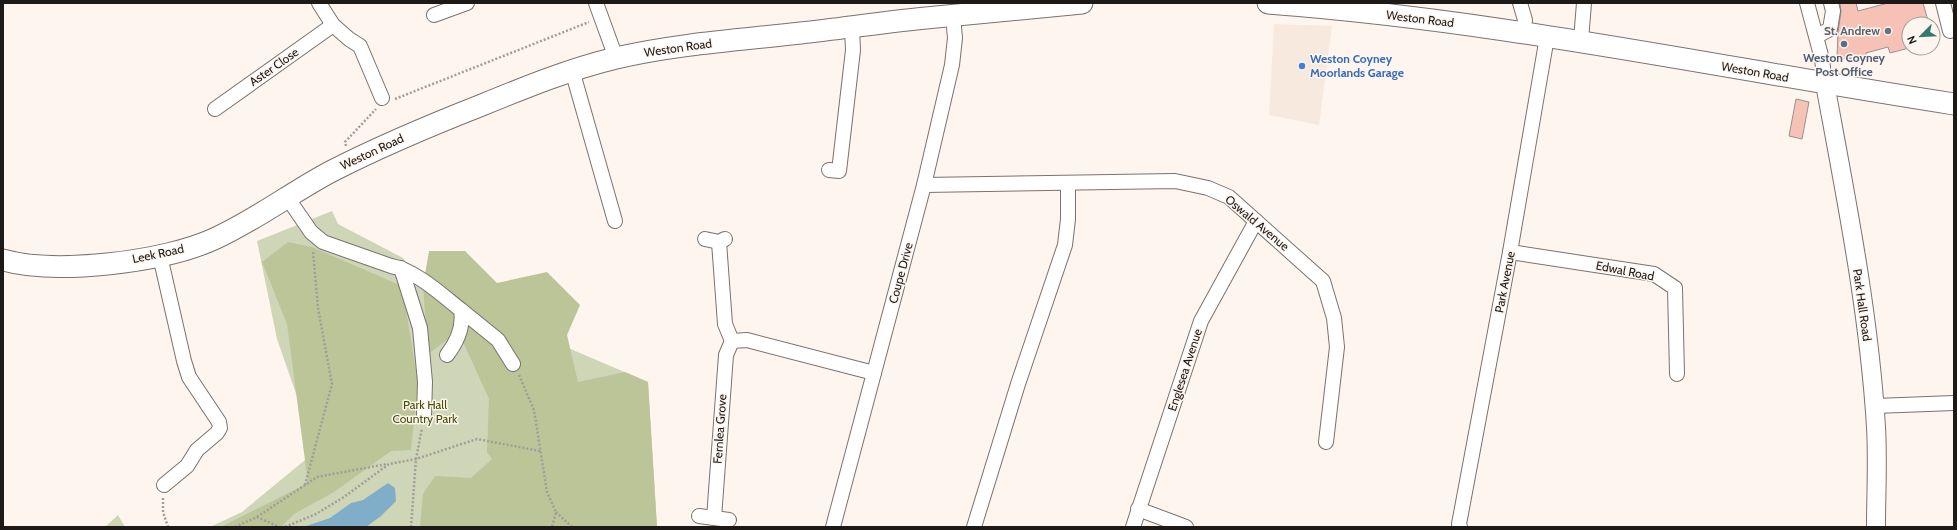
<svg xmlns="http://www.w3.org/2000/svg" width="1957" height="530" font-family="Cabin,sans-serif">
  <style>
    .built { fill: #f8e9de }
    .green { fill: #cfd6b7 }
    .forest { fill: #bbc597 }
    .water { fill: #80aec8 }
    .building { fill: #f6c2b6; stroke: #9b918f }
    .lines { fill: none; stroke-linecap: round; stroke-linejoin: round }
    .minor-casing { stroke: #7a726d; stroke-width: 16 }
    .major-casing { stroke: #7a726d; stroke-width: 20 }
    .highway-casing { stroke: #7a726d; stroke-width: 23 }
    .path { stroke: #a39d98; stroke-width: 2.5; stroke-dasharray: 2 2; stroke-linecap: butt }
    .minor { stroke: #fff; stroke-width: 14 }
    .major { stroke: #fff; stroke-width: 18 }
    .highway { stroke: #fff; stroke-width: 21 }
    .worship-dot { fill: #6b7280; stroke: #fef5ef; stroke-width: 1.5 }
    .service-dot { fill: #5c6f8a; stroke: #fef5ef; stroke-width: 1.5 }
    .shop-dot { fill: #3f7fe0; stroke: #fef5ef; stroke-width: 1.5 }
    .labels { text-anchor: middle; stroke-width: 3; stroke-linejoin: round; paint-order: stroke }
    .street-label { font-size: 12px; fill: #1c1917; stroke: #fef5ef }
    .worship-label { font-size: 12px; font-weight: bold; fill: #5b616d; stroke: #fef5ef; text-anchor: end }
    .service-label { font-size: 12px; font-weight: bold; fill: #4e5e75; stroke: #fef5ef }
    .shop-label { font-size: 12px; font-weight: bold; fill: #366cbe; stroke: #fef5ef; text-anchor: start }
    .park-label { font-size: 12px; fill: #454e01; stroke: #fef5ef }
  </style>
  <rect width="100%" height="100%" fill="#fef5ef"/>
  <path class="built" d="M1274,24L1332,26L1319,125L1269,115Z"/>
  <g class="green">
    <path d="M332,211L338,224L403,258L423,286L648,382L657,527H210L242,512L316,451L277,339L257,241Z"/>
    <path d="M118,515L125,527H105Z"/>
  </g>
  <g class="forest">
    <path d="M288,242L312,247L402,286L418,383L411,450L391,451L334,492L294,514L281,527H221L308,483L287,324L262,262Z"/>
    <path d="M429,251H465L497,283L547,272L580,305L567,335L578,382L625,372L648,382L657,527H420L423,494L435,476L471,478L492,459L487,452L489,399L464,344L447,340L428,354L423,286Z"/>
  </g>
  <path class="water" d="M388,483L395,488L396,501L381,516L366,527H303L330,518L351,503L363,500Z"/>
  <g class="building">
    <path d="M1840,3H1856L1858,11L1888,3H1923L1929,24H1909V48L1890,53L1888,47L1866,53L1865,59L1837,58L1838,32L1841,12Z"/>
    <path d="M1796,99L1809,102L1802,139L1789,136Z"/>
  </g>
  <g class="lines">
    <defs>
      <g id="minor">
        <path d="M319,3L333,25L349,39L360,46L382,98"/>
        <path d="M596,3L616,58"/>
        <path d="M1520,3L1525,20L1523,32"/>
        <path d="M1807,3L1822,59L1825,84"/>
        <path d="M1943,3L1950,31"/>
        <path d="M434,15L467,3"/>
        <path d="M1817,36L1830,29L1833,11L1831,3"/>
        <path d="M1581,40L1584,3"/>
        <path d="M572,70L615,221"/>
        <path d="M215,109L333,25"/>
        <path d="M829,170L839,171L853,50L852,28"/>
        <path d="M924,185L1175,181L1208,188L1229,197L1323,281L1334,318L1337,347L1326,442"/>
        <path d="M287,197L311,232L323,242L391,266C415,270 442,295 461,310C464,327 457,342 447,355"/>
        <path d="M705,239L719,242L725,239"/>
        <path d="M719,242L725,324L732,341"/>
        <path d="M1510,252L1654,274L1675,288L1677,374"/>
        <path d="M160,256L184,361L189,377L219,422L220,428L217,433L197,450L187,466L164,485"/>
        <path d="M401,268L420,328L425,382L424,415"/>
        <path d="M461,310L498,340L513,364"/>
        <path d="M1875,406L1954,403"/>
        <path d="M1138,509L1186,527"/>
        <path d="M699,516L729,520"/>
        <path d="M714,518L726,355L732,341L747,340L874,373"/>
        <path d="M833,527L924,185L952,65L955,38L953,16"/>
        <path d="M974,527L1018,384L1065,245L1068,219V184"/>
        <path d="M1133,527L1201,321L1256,221"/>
        <path d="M1460,527L1459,524L1510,252L1547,37"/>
      </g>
      <path id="major" d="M1825,84C1846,198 1869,312 1876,427C1878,460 1876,494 1876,527"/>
      <g id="highway">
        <path d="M1268,3C1499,20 1726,69 1954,104"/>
        <path d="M3,260C56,275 164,262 214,239C256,220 292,192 332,171C381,146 431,125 482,105C526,87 570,69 616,58C676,44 739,40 801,33C846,28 891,21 936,17C984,12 1033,8 1082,3"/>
      </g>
    </defs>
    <use href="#minor" class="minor-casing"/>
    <use href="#major" class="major-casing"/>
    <use href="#highway" class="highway-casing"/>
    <g class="path">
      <path d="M395,99L589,22"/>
      <path d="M346,146L345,142L376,109"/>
      <path d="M519,375L534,410L547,492L556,512L552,527"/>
      <path d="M305,485L332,384L318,308L313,251"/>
      <path d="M163,498V512L168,527"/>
      <path d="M556,512L572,527"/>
      <path d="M257,517L317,477L387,464"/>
      <path d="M235,527L257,517L279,527"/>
      <path d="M285,527L316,514L344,497L389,464L416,459L477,439L540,451"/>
      <path d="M411,527L416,459L422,428"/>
    </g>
    <use href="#minor" class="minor"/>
    <use href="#major" class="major"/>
    <use href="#highway" class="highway"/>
  </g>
  <circle class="worship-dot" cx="1888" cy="31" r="4"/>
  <circle class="service-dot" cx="1844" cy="44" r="4"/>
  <circle class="shop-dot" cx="1302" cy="66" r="4"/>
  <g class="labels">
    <g class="street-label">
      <text transform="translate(1420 19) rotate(7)" y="4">Weston Road</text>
      <text transform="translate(678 48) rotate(-8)" y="4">Weston Road</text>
      <text transform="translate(274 67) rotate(-35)" y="4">Aster Close</text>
      <text transform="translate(1755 72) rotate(10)" y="4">Weston Road</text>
      <text transform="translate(372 152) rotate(-25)" y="4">Weston Road</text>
      <text transform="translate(1257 223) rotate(40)" y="4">Oswald Avenue</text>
      <text transform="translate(158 254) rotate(-12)" y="4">Leek Road</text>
      <text transform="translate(1625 271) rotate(11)" y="4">Edwal Road</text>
      <text transform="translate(901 273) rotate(-75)" y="4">Coupe Drive</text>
      <text transform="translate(1505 282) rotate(-79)" y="4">Park Avenue</text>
      <text transform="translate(1862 305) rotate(82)" y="4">Park Hall Road</text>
      <text transform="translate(1185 370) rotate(-72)" y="4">Englesea Avenue</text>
      <text transform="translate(720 429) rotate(-86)" y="4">Fernlea Grove</text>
    </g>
    <g class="worship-label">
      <text x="1880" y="35">St. Andrew</text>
    </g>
    <g class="service-label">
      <text x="1844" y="62">Weston Coyney<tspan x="1844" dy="14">Post Office</tspan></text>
    </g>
    <g class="shop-label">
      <text x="1310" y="63">Weston Coyney<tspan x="1310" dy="14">Moorlands Garage</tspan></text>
    </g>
    <g class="park-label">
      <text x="425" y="409">Park Hall<tspan x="425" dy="14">Country Park</tspan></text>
    </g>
  </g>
  <rect width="1957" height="530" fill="none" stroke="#1c1917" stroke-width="8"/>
  <g transform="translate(1921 36) rotate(246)"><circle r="19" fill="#fef5ef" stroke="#a49d99"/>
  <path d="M0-3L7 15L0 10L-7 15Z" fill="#35796d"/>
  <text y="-6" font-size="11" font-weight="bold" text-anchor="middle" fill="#1c1917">N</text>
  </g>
</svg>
